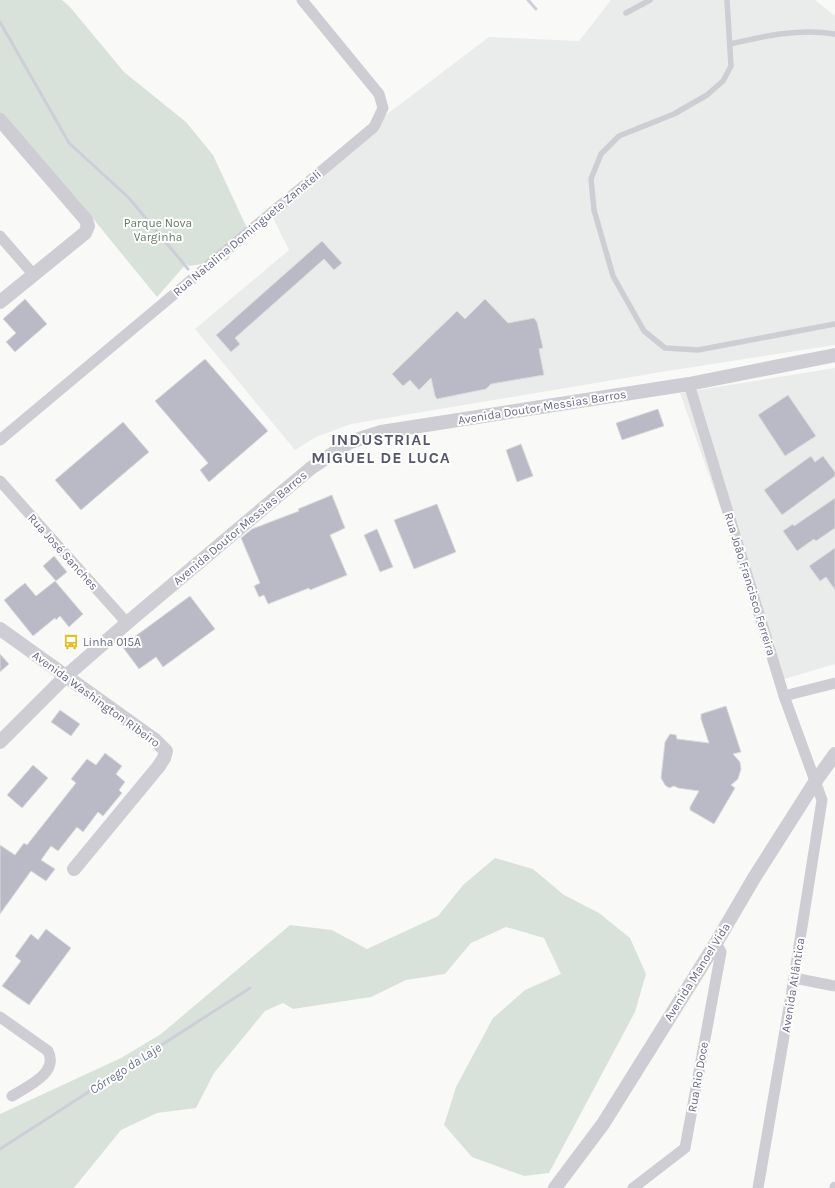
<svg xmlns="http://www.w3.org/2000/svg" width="835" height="1188" font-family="Karla,sans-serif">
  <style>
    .built { fill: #eaebeb }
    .green { fill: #d9e2da }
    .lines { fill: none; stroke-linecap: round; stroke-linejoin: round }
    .stream { stroke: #cdced8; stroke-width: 3 }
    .building { fill: #b9bac5; stroke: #dbdcda }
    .service { stroke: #cdcdd3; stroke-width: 5.5 }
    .minor { stroke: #cdcdd3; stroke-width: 11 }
    .tertiary { stroke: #cdcdd3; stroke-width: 14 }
    .labels { text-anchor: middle; stroke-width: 4; stroke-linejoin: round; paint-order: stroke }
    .park-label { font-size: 12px; fill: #637b6a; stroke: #fff }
    .street-label { font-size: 12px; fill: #68698a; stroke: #fff }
    .poi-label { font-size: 12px; fill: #68698a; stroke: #fff; text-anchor: start }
    .water-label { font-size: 13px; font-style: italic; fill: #69708b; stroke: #fff }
    .district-label { font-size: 16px; font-weight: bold; letter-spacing: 1px; fill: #56576f; stroke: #fff }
  </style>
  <rect width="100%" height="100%" fill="#f9faf8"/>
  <g class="built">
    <path d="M611,0H815L835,16V345L655,373L351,424L316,437L295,450L195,329L289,250L271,214L362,133L489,37L579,41Z"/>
    <path d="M835,368V664L781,680L680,393Z"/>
  </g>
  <g class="green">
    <path d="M0,0H62L70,7L124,72L186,122L213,155L246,226L228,260L189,266L186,264L157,297L73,194L68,195L0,128Z"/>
    <path d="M495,858L533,869L564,895L599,913L630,938L646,974L635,1012L549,1173L524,1176L472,1157L444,1125L456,1087L493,1018L525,990L561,974L544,938L506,927L471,943L445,974L406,980L371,997L293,1009L283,1003L265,1011L214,1073L196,1108L157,1113L121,1130L74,1188H0V1114L121,1058L161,1034L290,925L332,930L367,949L438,916L463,885Z"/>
  </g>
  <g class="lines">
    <g class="stream">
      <path d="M528,0L536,9"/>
      <path d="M0,22L69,143L129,198L188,269"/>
      <path d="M0,1149L250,988"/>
    </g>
  </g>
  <g class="building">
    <path d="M322,241L342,263L334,270L324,259L235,338L240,344L231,352L216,335Z"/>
    <path d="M25,299L47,324L15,352L6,342L16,333L3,319Z"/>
    <path d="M485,299L508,323L534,318L537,322L543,348L539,349L544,375L491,384L486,389L437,399L435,396L431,378L419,390L410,380L403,386L392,374L457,311L465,319Z"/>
    <path d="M205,359L268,431L209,482L200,470L208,463L155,401Z"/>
    <path d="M788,395L816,436L785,456L758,415Z"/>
    <path d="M658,409L664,426L622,440L616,423Z"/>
    <path d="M123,422L149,452L81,510L55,480Z"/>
    <path d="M521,444L533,476L517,482L506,450Z"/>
    <path d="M811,456L815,462L823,456L835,472V476L782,515L764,490Z"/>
    <path d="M332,495L345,528L330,535L347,575L310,590L309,588L268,604L264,595L259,597L254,586L260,583L241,538L252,529L299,511L298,509Z"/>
    <path d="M835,498V528L816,541L814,539L797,551L783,531L793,524L794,526Z"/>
    <path d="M437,504L456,552L414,569L394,520Z"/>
    <path d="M377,529L393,567L380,572L364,535Z"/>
    <path d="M835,548V590L826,577L820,581L809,566Z"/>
    <path d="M54,556L67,572L56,581L43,566Z"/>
    <path d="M55,581L83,614L69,627L60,616L56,620L55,618L33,636L4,600L25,583L36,596Z"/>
    <path d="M190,596L215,629L163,667L156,657L139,669L122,646Z"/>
    <path d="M0,654L9,664L0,672Z"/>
    <path d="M726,706L741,752L733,754L740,762L741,769L738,779L731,785L735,788L714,824L690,810V807L699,791L678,788L674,786L669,788L665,785L661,778L665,742L670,734L676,735L677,739L709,743L701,719V714Z"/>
    <path d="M60,710L80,724L71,736L51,722Z"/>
    <path d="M105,753L122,766L116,774L125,782L119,790L122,793L103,816L98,812L83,832L77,827L58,851L51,846L41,860L55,869L46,881L31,871L0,914V845L15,855L24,843L27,845L76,783L71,779L87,759L96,765Z"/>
    <path d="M33,765L48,778L22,808L7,795Z"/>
    <path d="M46,929L71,948L29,1005L2,986L21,961L15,956L31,934L38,940Z"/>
  </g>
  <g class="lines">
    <g class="service">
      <path d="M727,0L731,66L723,81L707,95L674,114L619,136L601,154L591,179L594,210L613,276L644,331L665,348L698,350L835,324"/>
      <path d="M626,13L650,0"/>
      <path d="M730,44C764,36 800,28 835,34"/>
    </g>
    <g class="minor">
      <path d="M0,236L33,274"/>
      <path d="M689,384L784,696L822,800L794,978L758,1188"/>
      <path d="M0,440L374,127L383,108L379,94L302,0"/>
      <path d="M0,481L127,623"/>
      <path d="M784,696L835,683"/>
      <path d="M794,978L835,986"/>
      <path d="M0,1017L48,1051C59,1073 28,1086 12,1096"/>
      <path d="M633,1188L685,1148L721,952L716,943"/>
      <path d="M835,1188V1187"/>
    </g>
    <g class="tertiary">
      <path d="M0,120L86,220L88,226L85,233L0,302"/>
      <path d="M0,629L155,740L166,751L164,758L159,766L74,869"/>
      <path d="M0,742L66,676L127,623L311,468L350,442L381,432L689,384L835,355"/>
      <path d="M555,1188L603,1124L716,943L754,878L815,782L835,754"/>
    </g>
  </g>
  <defs>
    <symbol id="bus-bare" viewBox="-9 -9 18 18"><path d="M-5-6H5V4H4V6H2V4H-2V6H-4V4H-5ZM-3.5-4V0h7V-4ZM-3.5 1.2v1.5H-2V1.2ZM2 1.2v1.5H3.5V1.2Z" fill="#eabc28" stroke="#fff" stroke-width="2.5" paint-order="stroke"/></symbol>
  </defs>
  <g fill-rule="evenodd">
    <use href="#bus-bare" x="60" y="631" width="22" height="22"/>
  </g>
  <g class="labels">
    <g class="park-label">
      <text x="158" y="227">Parque Nova<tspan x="158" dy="14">Varginha</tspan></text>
    </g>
    <g class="street-label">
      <text transform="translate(247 233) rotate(-40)" y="4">Rua Natalina Dominguete Zanateli</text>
      <text transform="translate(542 407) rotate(-9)" y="4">Avenida Doutor Messias Barros</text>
      <text transform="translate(240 528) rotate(-40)" y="4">Avenida Doutor Messias Barros</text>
      <text transform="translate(63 552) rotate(48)" y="4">Rua José Sanches</text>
      <text transform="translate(750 584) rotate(73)" y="4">Rua João Francisco Ferreira</text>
      <text transform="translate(96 699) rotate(36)" y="4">Avenida Washington Ribeiro</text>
      <text transform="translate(697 972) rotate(-58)" y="4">Avenida Manoel Vida</text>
      <text transform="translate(793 985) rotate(-81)" y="4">Avenida Atlântica</text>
      <text transform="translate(698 1077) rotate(-80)" y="4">Rua Rio Doce</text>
    </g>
    <g class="poi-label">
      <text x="83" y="646">Linha 015A</text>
    </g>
    <g class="water-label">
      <text transform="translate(125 1068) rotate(-33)" y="5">Córrego da Laje</text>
    </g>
    <g class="district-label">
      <text x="381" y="445">INDUSTRIAL<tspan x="381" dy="18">MIGUEL DE LUCA</tspan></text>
    </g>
  </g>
</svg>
